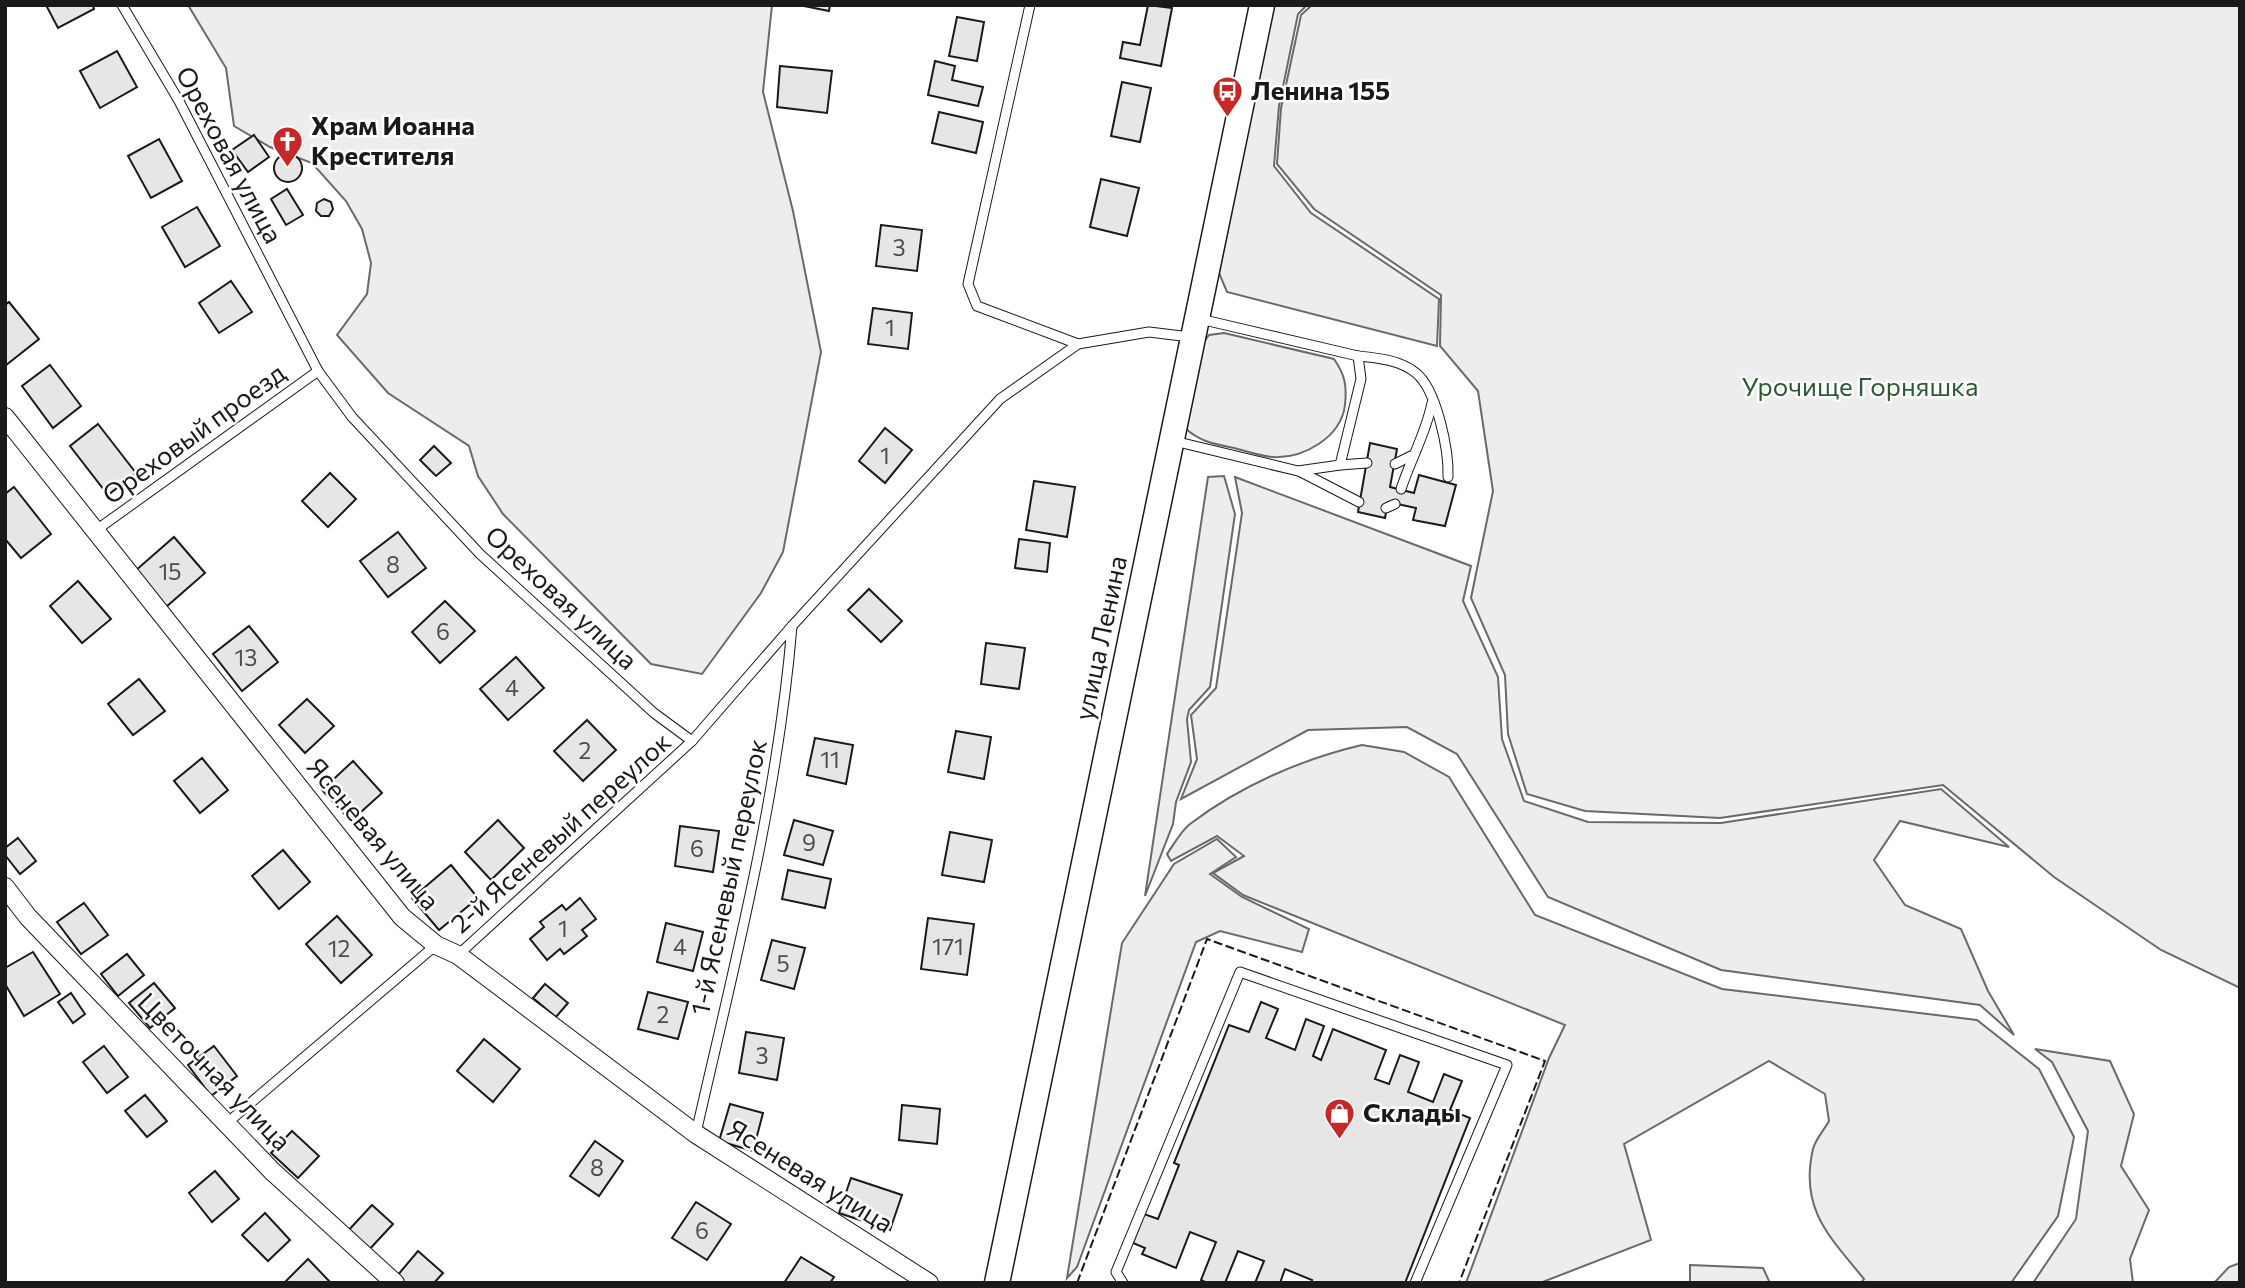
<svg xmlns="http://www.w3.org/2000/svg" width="2245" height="1288" font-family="Commissioner,sans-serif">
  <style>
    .green { fill: #ededed; stroke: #6a6a6a; stroke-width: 2 }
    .building { fill: #e6e6e6; stroke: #1a1a1a; stroke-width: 2 }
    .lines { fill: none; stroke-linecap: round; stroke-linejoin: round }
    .lane-casing { stroke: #1a1a1a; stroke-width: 11 }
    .street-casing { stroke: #1a1a1a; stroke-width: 20 }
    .secondary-casing { stroke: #1a1a1a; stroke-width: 27 }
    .lane { stroke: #fff; stroke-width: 9 }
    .street { stroke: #fff; stroke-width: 18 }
    .secondary { stroke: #fff; stroke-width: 24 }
    .fence { stroke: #1a1a1a; stroke-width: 2; stroke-dasharray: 9 3.5; stroke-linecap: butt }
    .labels { text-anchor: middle; stroke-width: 5; stroke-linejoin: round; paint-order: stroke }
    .number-label { font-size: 23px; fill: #4d4d4d }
    .poi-label { font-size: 26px; font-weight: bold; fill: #1a1a1a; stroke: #fff; text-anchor: start }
    .street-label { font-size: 26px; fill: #1a1a1a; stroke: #fff }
    .park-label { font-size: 26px; fill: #2b5a34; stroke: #fff }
  </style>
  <rect width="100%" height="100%" fill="#fff"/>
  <g class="green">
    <path d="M188,5H772L763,92L793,211L821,352L783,552L761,593L702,674L651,664L503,514L478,476L469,446L388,393L337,335L367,294L371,263L362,229L346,201L312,163L270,147L234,126L226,68Z"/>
    <path d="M1273,5H1307L1298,14L1279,106L1274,166L1311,213L1439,299L1437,346L1227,292L1219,273Z"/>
    <path d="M1312,5H2240V988L2161,950L2054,877L1943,785L1720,818L1585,811L1527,794L1508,734L1505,675L1471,598L1493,491L1478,391L1440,346L1441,295L1314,209L1277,164L1281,108L1301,15Z"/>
    <path d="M1224,333L1334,359C1345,375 1347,385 1345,405C1341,437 1304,459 1272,457C1260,456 1246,451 1234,448C1215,444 1200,442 1185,428L1200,347L1209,335Z"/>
    <path d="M1224,476L1235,514L1210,687L1189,710L1187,719L1191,762L1176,802L1173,824L1145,896L1208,477Z"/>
    <path d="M1235,477L1471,566L1463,601L1498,677L1502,739L1524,801L1588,822L1721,823L1941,789L2009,847L1900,821L1874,860L1905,905L1961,929L1988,991L2014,1035L1980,1005L1721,970L1548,897L1457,754L1407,727L1308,730L1181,799L1197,759L1191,715L1216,688L1242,513Z"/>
    <path d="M1362,745L1404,752L1449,777L1535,915L1722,989L1977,1020L2039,1069L2074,1137L2058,1216L2011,1283H1861L1864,1279C1830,1237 1799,1209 1813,1149C1815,1140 1824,1130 1829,1121L1825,1094L1769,1061L1624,1144L1651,1240L1540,1283H1466L1549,1058L1565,1025L1243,895L1213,873L1244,856L1217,836L1171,861L1167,854C1174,844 1181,831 1190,824C1240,786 1302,759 1362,745Z"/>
    <path d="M1217,839L1236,857L1210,874L1242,897L1309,929L1302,952L1220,931L1196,942L1077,1267L1067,1278L1122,943L1174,864Z"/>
    <path d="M2035,1049L2110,1061L2134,1114L2121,1166L2149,1210L2130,1259L2133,1283H2033L2076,1219L2088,1131L2052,1062Z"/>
    <path d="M2240,1263V1283H2214L2229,1267Z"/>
    <path d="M1690,1265L1763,1268L1770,1283H1690Z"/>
  </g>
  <g class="building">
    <path d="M46,5H93L94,9L58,28Z"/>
    <path d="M799,5H830L829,11Z"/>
    <path d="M1148,5L1172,8L1161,66L1120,58L1123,42L1140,45Z"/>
    <path d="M957,17L984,22L977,61L949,56Z"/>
    <path d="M117,51L137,87L100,108L80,71Z"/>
    <path d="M935,61L955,66L952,80L983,87L978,106L928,95Z"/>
    <path d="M780,66L832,71L827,113L777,107Z"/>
    <path d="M1122,82L1151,88L1140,142L1111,136Z"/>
    <path d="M939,112L983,122L976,153L932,143Z"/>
    <path d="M254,135L269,157L248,172L232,150Z"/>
    <path d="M159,139L182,181L151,198L128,156Z"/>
    <circle cx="288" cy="168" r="14"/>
    <path d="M1101,179L1139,188L1127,236L1090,227Z"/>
    <path d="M287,189L303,215L286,225L271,199Z"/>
    <path d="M324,199L331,202L333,209L329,216H321L316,211L317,203Z"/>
    <path d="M197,207L220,246L185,267L162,227Z"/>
    <path d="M881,225L922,230L917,271L876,266Z"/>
    <path d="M231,281L252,312L219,333L199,303Z"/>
    <path d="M9,302L39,339L5,366V305Z"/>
    <path d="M873,308L912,313L908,349L868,344Z"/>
    <path d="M50,365L81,406L53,428L22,386Z"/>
    <path d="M98,424L136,473L108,495L70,446Z"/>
    <path d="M885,428L912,450L885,483L859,461Z"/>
    <path d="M1370,443L1397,449L1390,487L1414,493L1419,475L1456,485L1445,526L1413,520L1416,508L1388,502L1385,518L1358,512Z"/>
    <path d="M434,446L451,463L436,476L420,460Z"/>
    <path d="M330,473L356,499L328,527L302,501Z"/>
    <path d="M1034,481L1075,487L1067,537L1026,530Z"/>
    <path d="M14,487L51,534L21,558L5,539V494Z"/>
    <path d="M398,532L426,568L388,597L360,561Z"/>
    <path d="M174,537L205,573L166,607L135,571Z"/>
    <path d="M1019,539L1050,543L1047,572L1015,568Z"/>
    <path d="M78,581L111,619L82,643L50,606Z"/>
    <path d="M869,589L902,621L881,642L848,610Z"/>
    <path d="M445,601L475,631L440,663L412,632Z"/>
    <path d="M249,626L278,662L242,691L213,654Z"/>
    <path d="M986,643L1025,648L1019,689L981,684Z"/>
    <path d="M516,657L544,688L508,720L480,689Z"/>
    <path d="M139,679L165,711L133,735L108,704Z"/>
    <path d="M307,699L334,726L305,753L279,725Z"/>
    <path d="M587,720L616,750L583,781L554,751Z"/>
    <path d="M956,731L991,737L984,779L948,772Z"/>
    <path d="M815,738L853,745L846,784L807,775Z"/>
    <path d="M202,758L228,790L200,813L174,781Z"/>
    <path d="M353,761L382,793L351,821L322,790Z"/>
    <path d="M498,820L524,848L491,880L465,852Z"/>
    <path d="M794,820L833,831L823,865L784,855Z"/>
    <path d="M680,826L719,831L713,872L675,866Z"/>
    <path d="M950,832L992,840L984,882L942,875Z"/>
    <path d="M18,838L36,861L20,874L5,855V848Z"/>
    <path d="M283,850L310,882L279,909L252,876Z"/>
    <path d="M451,865L478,898L439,930L412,898Z"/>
    <path d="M788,870L831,879L825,908L782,899Z"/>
    <path d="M580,898L596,919L582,930L587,936L564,954L560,949L547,960L530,939L544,927L540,922L562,905L566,910Z"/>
    <path d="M84,903L108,935L81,954L57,922Z"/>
    <path d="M337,916L372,955L341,983L306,944Z"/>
    <path d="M928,918L974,924L967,975L921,969Z"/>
    <path d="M666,923L703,932L693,971L657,962Z"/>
    <path d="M772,940L805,948L794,989L761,980Z"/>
    <path d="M33,952L60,994L24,1016L5,984V968Z"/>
    <path d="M127,954L144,975L118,996L101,974Z"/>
    <path d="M154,983L175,1008L150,1028L129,1003Z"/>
    <path d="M545,984L568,1003L556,1017L533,998Z"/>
    <path d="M648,992L688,1002L678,1039L638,1029Z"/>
    <path d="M71,993L85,1014L73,1023L58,1002Z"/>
    <path d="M1261,1002L1278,1009L1266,1038L1295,1050L1306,1019L1324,1026L1313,1056L1321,1060L1333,1029L1386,1050L1375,1079L1389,1084L1400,1055L1419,1062L1408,1092L1433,1102L1444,1074L1462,1081L1450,1110L1470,1118L1405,1283H1311L1312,1280L1285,1269L1280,1283H1255L1264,1261L1238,1251L1225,1283H1207L1201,1280L1216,1242L1190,1232L1176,1268L1142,1254L1145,1248L1133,1243L1144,1214L1158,1219L1179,1165L1174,1163L1229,1025L1249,1032Z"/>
    <path d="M746,1032L784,1038L777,1080L739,1073Z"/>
    <path d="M484,1039L520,1069L493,1102L457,1071Z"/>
    <path d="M104,1046L128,1077L107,1093L83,1062Z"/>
    <path d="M214,1046L237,1076L211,1096L188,1065Z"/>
    <path d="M145,1095L167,1121L147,1137L125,1111Z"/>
    <path d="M730,1104L763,1113L753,1151L719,1141Z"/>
    <path d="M902,1105L940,1109L937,1144L899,1140Z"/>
    <path d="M292,1131L319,1156L298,1178L271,1153Z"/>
    <path d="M595,1141L623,1161L599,1196L570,1176Z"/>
    <path d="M215,1171L239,1199L212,1222L189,1193Z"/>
    <path d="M851,1178L902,1195L890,1230L839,1213Z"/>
    <path d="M696,1202L731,1224L707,1260L672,1238Z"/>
    <path d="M372,1205L393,1224L367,1252L346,1233Z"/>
    <path d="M265,1213L290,1240L268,1261L242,1235Z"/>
    <path d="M418,1251L443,1273L434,1283H405L397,1276Z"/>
    <path d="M801,1257L834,1277L830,1283H784Z"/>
    <path d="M308,1259L331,1283H284Z"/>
  </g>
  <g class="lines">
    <defs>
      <g id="lane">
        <path d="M122,5L179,101L318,371L352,417L480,554L654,713L692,741L792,626L1000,399L1078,344"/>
        <path d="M1030,5L968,284L977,306L1078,344L1149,332L1190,337"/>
        <path d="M1358,356C1378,358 1400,360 1416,373C1437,390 1449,451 1448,477"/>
        <path d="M1174,441L1298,471L1340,465L1361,379L1358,356L1200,319"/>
        <path d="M1395,464L1411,456"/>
        <path d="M1340,465L1367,463"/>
        <path d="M1299,471L1359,502"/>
        <path d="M1401,489C1410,461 1426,433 1432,403"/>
        <path d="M1386,508L1395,504"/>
        <path d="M95,531L318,371"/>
        <path d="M458,955L692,741"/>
        <path d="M227,1123L436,945"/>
        <path d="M696,1133C734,966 778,797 792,626"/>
        <path d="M1123,1283L1116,1272L1240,972L1507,1065L1415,1283"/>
      </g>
      <g id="street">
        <path d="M5,417L402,917L436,945L458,955L696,1134L929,1283"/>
        <path d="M5,887L28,917L272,1171L395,1283"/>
      </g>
      <path id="secondary" d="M997,1283L1262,5"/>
    </defs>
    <use href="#lane" class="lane-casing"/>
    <use href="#street" class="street-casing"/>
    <use href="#secondary" class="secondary-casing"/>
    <use href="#lane" class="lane"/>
    <use href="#street" class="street"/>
    <use href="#secondary" class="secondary"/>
    <path class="fence" d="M1077,1283L1207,939L1545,1061L1459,1283"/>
  </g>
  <defs>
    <symbol id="bus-pin" viewBox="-11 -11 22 30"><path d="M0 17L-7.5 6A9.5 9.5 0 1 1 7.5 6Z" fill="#c62828" stroke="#fff"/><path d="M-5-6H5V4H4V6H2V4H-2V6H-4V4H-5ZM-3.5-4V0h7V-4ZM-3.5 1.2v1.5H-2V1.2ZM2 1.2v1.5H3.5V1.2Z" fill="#fff"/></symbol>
    <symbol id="church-pin" viewBox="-11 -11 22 30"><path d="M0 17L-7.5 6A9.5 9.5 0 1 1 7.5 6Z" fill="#c62828" stroke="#fff"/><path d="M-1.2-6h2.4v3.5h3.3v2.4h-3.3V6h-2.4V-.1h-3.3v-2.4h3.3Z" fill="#fff"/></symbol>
    <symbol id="shop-pin" viewBox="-11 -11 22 30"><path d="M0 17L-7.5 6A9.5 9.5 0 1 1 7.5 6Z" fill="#c62828" stroke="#fff"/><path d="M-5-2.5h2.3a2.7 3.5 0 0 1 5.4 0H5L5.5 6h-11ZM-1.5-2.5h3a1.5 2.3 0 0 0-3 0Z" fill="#fff"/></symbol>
  </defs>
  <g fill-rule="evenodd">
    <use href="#bus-pin" x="1210" y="74" width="35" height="47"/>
    <use href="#church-pin" x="270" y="124" width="35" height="47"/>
    <use href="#shop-pin" x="1322" y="1096" width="35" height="47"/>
  </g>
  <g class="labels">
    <g class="number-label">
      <text x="899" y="256">3</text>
      <text x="890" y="336">1</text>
      <text x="885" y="464">1</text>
      <text x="393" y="573">8</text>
      <text x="170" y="580">15</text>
      <text x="443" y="640">6</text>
      <text x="246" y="666">13</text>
      <text x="512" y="696">4</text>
      <text x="585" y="759">2</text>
      <text x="830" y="768">11</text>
      <text x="809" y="851">9</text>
      <text x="697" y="857">6</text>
      <text x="563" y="937">1</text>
      <text x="680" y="955">4</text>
      <text x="948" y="955">171</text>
      <text x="339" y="957">12</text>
      <text x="783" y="972">5</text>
      <text x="663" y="1023">2</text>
      <text x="762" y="1064">3</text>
      <text x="597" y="1176">8</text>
      <text x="702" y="1239">6</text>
    </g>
    <g class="poi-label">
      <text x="1251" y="100">Ленина 155</text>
      <text x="311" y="135">Храм Иоанна<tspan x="311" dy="30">Крестителя</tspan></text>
      <text x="1363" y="1122">Склады</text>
    </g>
    <g class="street-label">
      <text transform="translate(229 155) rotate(62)" y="9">Ореховая улица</text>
      <text transform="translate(194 434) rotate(-36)" y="9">Ореховый проезд</text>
      <text transform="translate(561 598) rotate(43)" y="9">Ореховая улица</text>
      <text transform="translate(1101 638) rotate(-78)" y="9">улица Ленина</text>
      <text transform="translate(561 833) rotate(-42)" y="9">2-й Ясеневый переулок</text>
      <text transform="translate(373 834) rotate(50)" y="9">Ясеневая улица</text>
      <text transform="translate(729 877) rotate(-78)" y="9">1-й Ясеневый переулок</text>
      <text transform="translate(214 1072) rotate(46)" y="9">Цветочная улица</text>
      <text transform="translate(810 1176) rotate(32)" y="9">Ясеневая улица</text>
    </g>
    <g class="park-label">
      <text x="1860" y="396">Урочище Горняшка</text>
    </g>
  </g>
  <rect width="2245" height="1288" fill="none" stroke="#1a1a1a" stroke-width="14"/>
</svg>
